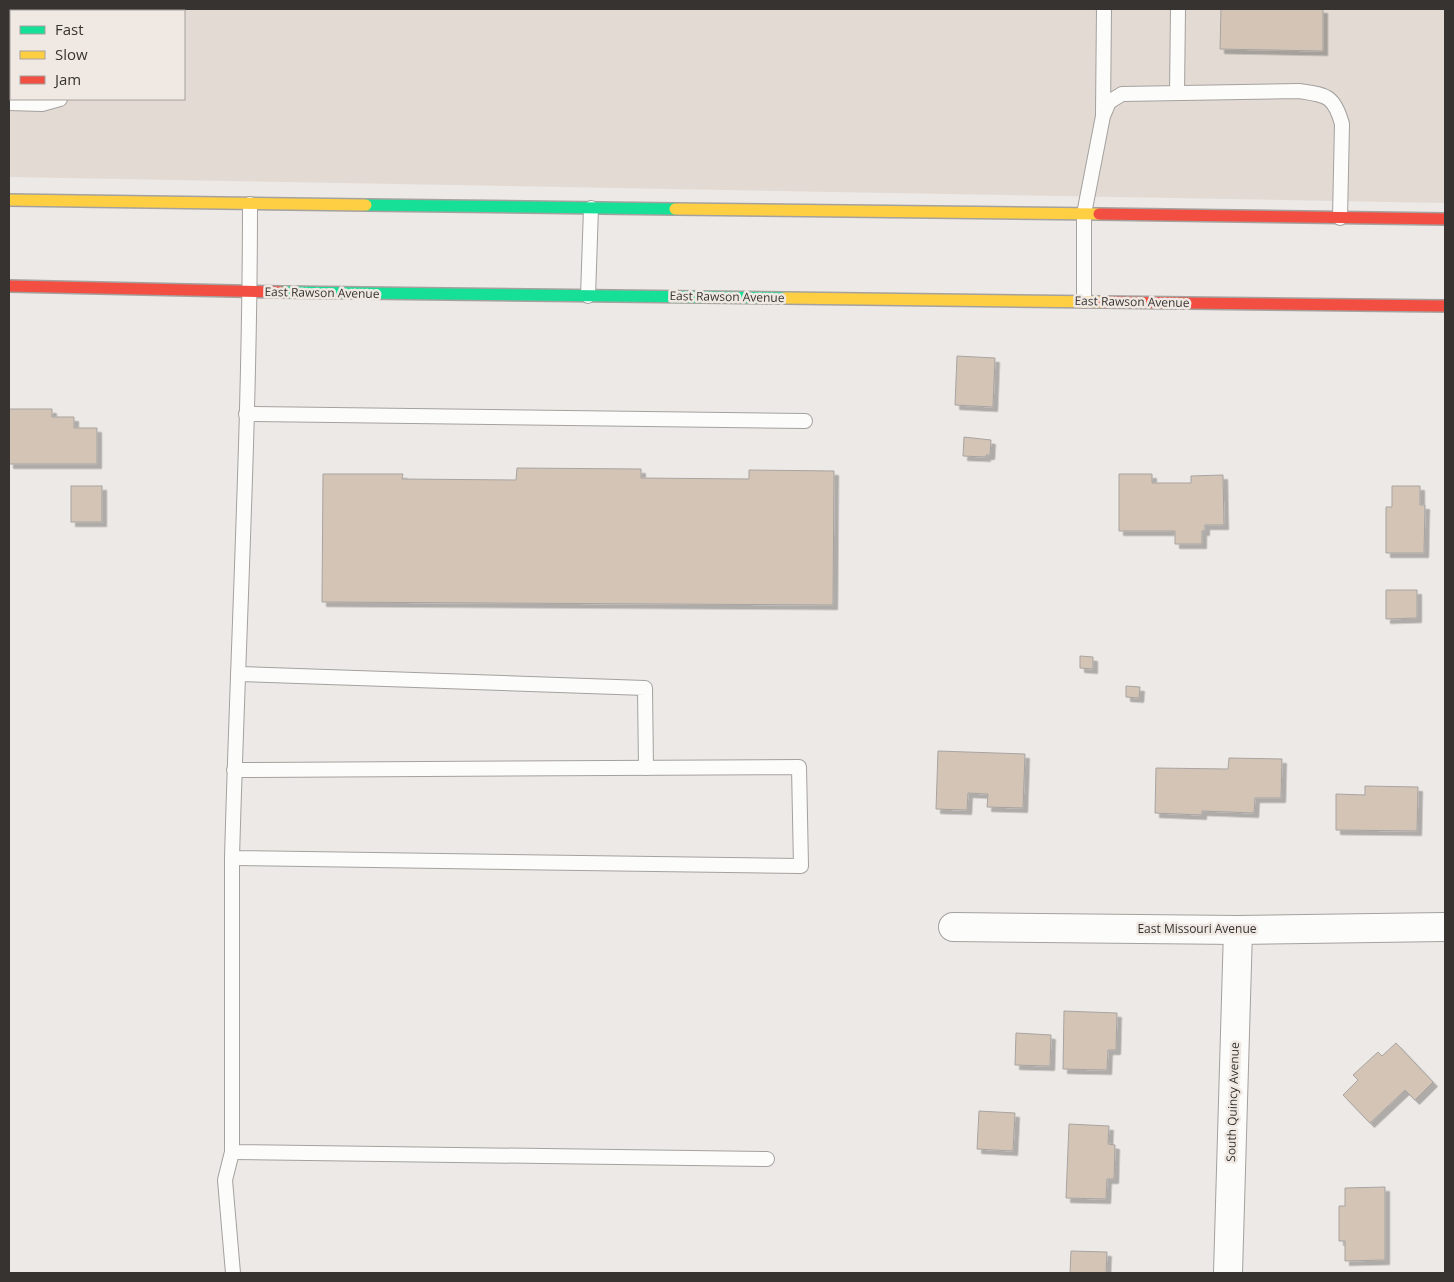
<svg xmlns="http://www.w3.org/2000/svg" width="1454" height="1282" font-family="'Open Sans',sans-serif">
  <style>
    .built { fill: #e3dad3; fill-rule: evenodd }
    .building { fill: #d4c4b6; stroke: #a7a4a1; filter: url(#shadow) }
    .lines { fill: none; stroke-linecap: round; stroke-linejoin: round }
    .lane-casing { stroke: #a4a19e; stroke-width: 16 }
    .street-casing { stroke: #a4a19e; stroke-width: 30 }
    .fast-casing { stroke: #a4a19e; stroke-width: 14 }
    .slow-casing { stroke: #a4a19e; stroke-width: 14 }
    .jam-casing { stroke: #a4a19e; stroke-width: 14 }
    .lane { stroke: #fcfcfb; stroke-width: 14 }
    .street { stroke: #fcfcfb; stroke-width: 28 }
    .fast { stroke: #16e098; stroke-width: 11 }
    .slow { stroke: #ffcf43; stroke-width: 11 }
    .jam { stroke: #f24e42; stroke-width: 11 }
    .labels { text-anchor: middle; stroke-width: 5; stroke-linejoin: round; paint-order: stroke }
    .street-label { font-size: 12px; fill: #363330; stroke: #f0e9e3 }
  </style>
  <defs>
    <filter id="shadow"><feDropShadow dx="4.5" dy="4.5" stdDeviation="0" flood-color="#0004"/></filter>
  </defs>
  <rect width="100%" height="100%" fill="#ede9e6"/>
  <path class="built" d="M9,9H1445V203L9,177ZM11,11H184V99H11Z"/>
  <g class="building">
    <path d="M1221,9H1323V51L1220,49Z"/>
    <path d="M957,356L995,358L993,407L955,405Z"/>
    <path d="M9,409H52V417H74V428H97V464H9Z"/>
    <path d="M964,437L991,440L990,455H986V457L963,456Z"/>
    <path d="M517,468L641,469V478L749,479V470L834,471L833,605L322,602L323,474H403L402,479L516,480Z"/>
    <path d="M1119,474H1152V483H1191V476L1223,475L1224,525H1205V531H1202V544H1175V531H1119Z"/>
    <rect x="71" y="486" width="31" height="36"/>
    <path d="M1392,486H1420V505H1425L1424,553H1386V507H1392Z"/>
    <path d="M1386,590H1417V618L1386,619Z"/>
    <path d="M1080,656L1093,657V669L1080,668Z"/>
    <path d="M1126,686L1140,687L1139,698L1126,697Z"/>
    <path d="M938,751L1025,754L1023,808L987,807L988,794L968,793L967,810L936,809Z"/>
    <path d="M1229,758L1282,759L1281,798H1255L1254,813L1202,811V815L1155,813L1156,768L1228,769Z"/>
    <path d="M1365,786L1418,787L1417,831L1336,830V794L1365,795Z"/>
    <path d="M1064,1011L1117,1013L1116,1050H1108L1107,1070L1063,1069Z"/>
    <path d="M1016,1033L1051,1035L1050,1066L1015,1065Z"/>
    <path d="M1396,1043L1433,1082L1415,1100L1405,1090L1370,1123L1343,1095L1358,1080L1353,1075L1378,1052L1382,1056Z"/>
    <path d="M979,1111L1015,1113L1013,1151L977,1149Z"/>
    <path d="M1069,1124L1109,1126L1108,1144L1115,1145L1114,1179H1107L1106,1199L1066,1198Z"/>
    <path d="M1385,1187V1260L1345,1261V1241H1339V1206H1345V1188Z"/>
    <path d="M1071,1251L1107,1252L1106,1273H1070Z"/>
  </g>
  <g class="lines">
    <defs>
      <g id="lane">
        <path d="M99,11V9"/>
        <path d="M1177,93L1178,9"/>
        <path d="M9,103L42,104L60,99"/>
        <path d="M1103,113L1104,9"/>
        <path d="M588,296L591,208"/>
        <path d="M1084,301V214L1103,116L1109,102L1122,94L1299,91C1326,95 1334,95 1342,124L1340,218"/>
        <path d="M246,414L805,421"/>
        <path d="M238,674L645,688L646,768"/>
        <path d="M234,770L799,767L801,866L232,858C238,640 250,422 250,204"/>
        <path d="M232,858V1152L767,1159"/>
        <path d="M232,1152L225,1180L233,1273"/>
      </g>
      <g id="street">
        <path d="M953,927L1238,930L1445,927"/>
        <path d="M1228,1273L1238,930"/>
      </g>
      <g id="fast">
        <path d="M366,205L675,209"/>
        <path d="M281,292L784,298"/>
      </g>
      <g id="slow">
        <path d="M9,200L366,205"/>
        <path d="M675,209L1099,214"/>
        <path d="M784,298L1102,302"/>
      </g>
      <g id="jam">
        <path d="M1099,214L1445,219"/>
        <path d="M9,286L281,292"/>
        <path d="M1102,302L1445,306"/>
      </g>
    </defs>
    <use href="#lane" class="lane-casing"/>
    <use href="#street" class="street-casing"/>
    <use href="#fast" class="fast-casing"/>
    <use href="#slow" class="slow-casing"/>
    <use href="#jam" class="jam-casing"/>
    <use href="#lane" class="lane"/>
    <use href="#street" class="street"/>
    <use href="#fast" class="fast"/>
    <use href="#slow" class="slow"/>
    <use href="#jam" class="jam"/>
  </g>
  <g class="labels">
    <g class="street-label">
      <text transform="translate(322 293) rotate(1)" y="4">East Rawson Avenue</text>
      <text transform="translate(727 297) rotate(1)" y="4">East Rawson Avenue</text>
      <text transform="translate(1132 302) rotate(1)" y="4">East Rawson Avenue</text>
      <text x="1197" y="933">East Missouri Avenue</text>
      <text transform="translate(1233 1102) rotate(-88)" y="4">South Quincy Avenue</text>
    </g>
  </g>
  <rect width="1454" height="1282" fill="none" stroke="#363330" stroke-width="20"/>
  <rect x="10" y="10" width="175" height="90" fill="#f0e9e3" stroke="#a6a09b"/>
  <rect x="20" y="26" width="25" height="8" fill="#16e098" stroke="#a6a09b"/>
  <text x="55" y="35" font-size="15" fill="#363330">Fast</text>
  <rect x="20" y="51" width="25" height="8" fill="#ffcf43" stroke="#a6a09b"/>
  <text x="55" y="60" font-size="15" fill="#363330">Slow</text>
  <rect x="20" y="76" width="25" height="8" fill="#f24e42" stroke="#a6a09b"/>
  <text x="55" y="85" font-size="15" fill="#363330">Jam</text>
</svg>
